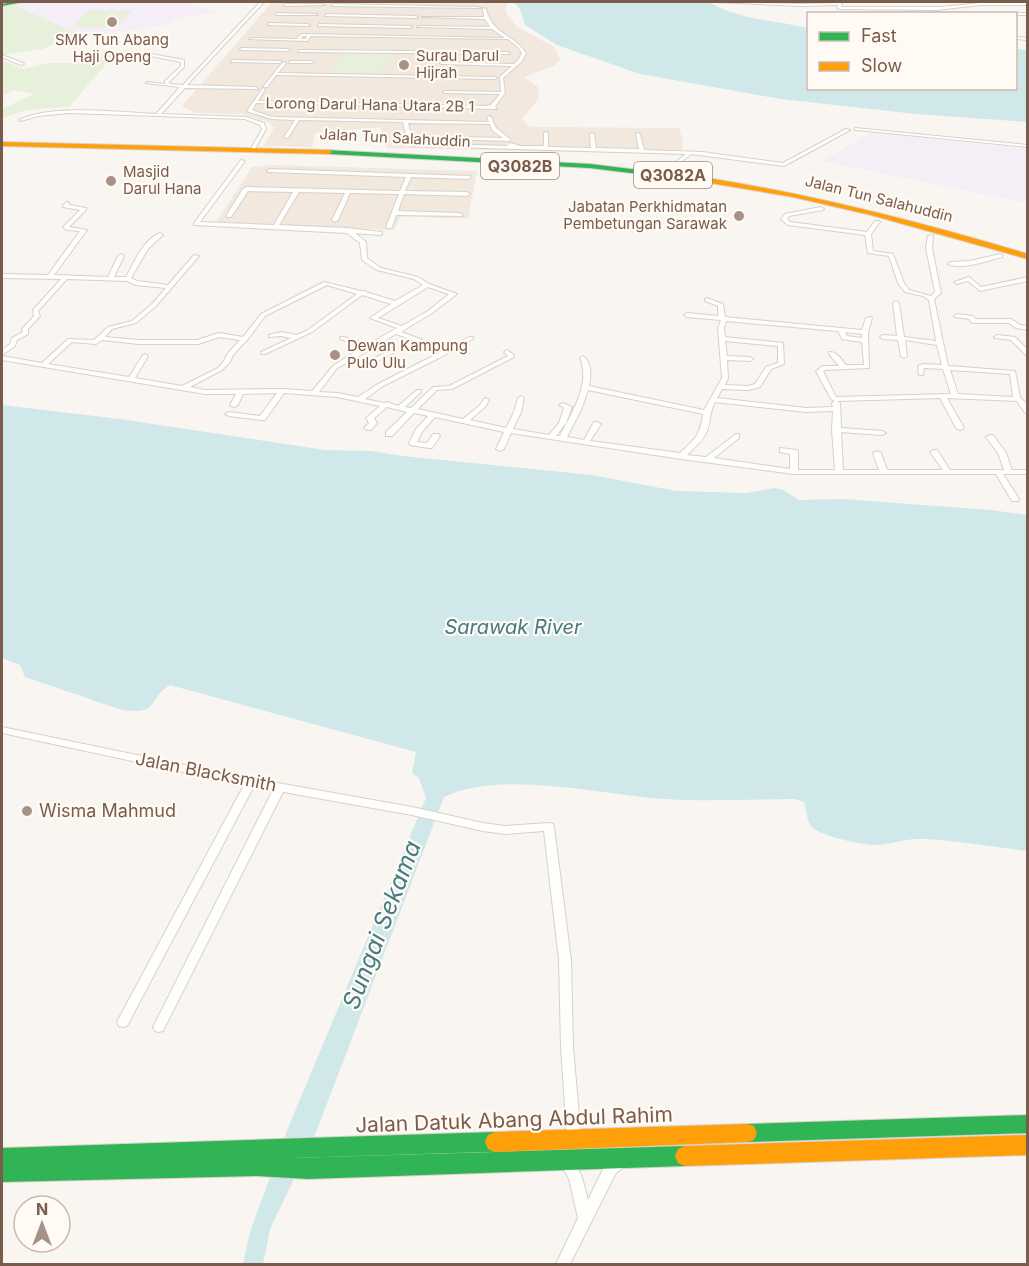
<svg xmlns="http://www.w3.org/2000/svg" width="1029" height="1266" font-family="Inter,sans-serif">
  <style>
    .residential { fill: #f2e8de }
    .education { fill: #f6eef6 }
    .green { fill: #e7f0db }
    .water { fill: #d0e8ea }
    .lines { fill: none; stroke-linecap: round; stroke-linejoin: round }
    .street-casing { stroke: #d7d1cb; stroke-width: 2 }
    .fast-casing { stroke: #d9d2cb; stroke-width: 2 }
    .slow-casing { stroke: #d9d2cb; stroke-width: 2 }
    .street { fill: #fefefd; fill-rule: evenodd }
    .fast { fill: #30b455; fill-rule: evenodd }
    .slow { fill: #ff9f0a; fill-rule: evenodd }
    .poi-dot { fill: #a69286; stroke: #fffaf3; stroke-width: 2 }
    .labels { text-anchor: middle; stroke-width: 4.5; stroke-linejoin: round; paint-order: stroke }
    .far-poi-label { font-size: 15px; fill: #7a5c4d; stroke: #fffaf3; text-anchor: start }
    .far-street-label { font-size: 15px; fill: #7a5c4d; stroke: #fffaf3 }
    .shield { fill: #fffaf3; stroke: #a28b7f; stroke-width: 1.5 }
    .shield-label { font-size: 16px; font-weight: bold; fill: #7a5c4d }
    .street-label { font-size: 18px; fill: #7a5c4d; stroke: #fffaf3 }
    .poi-label { font-size: 18px; fill: #7a5c4d; stroke: #fffaf3; text-anchor: start }
    .water-label { font-size: 20px; font-style: italic; fill: #437c86; stroke: #fffaf3 }
    .near-street-label { font-size: 21px; fill: #7a5c4d; stroke: #fffaf3 }
    .near-water-label { font-size: 24px; font-style: italic; fill: #437c86; stroke: #fffaf3 }
  </style>
  <rect width="100%" height="100%" fill="#f9f5f0"/>
  <g class="residential">
    <path d="M272,2H507L505,12L517,27L554,47L560,59L554,66L524,77L538,87L539,98L522,119L530,127L679,128L683,142L681,154L386,148L381,127L315,133L312,147L263,146L274,128L269,122L241,114L196,113L182,106Z"/>
    <path d="M271,165L477,171L468,219L400,216L394,230L216,222L252,167Z"/>
  </g>
  <g class="education">
    <path d="M30,2H185L216,12L180,18L166,25L85,37L14,5Z"/>
    <path d="M870,133L1027,149V203L822,161Z"/>
  </g>
  <g class="green">
    <path d="M14,5L85,37L63,40L43,49L2,55V8Z"/>
    <path d="M89,10H132L116,28L72,27Z"/>
    <path d="M117,51L69,107C47,108 22,108 2,119V109L34,94L13,90L2,96V60L24,69L49,63H87L103,53Z"/>
    <path d="M343,53L392,54L381,75L330,73Z"/>
  </g>
  <g class="water">
    <path d="M514,2H709C738,20 775,20 808,28V88H1016V49L1027,50V122L916,114L781,99L640,74L557,45L525,25L520,9Z"/>
    <path d="M2,405L120,419L325,450L371,451L403,456L592,475L676,491L746,493L775,488L783,490L799,500L843,499L990,510L1028,515L1027,851C994,847 960,841 926,839C908,837 891,845 875,845C862,845 822,836 813,828C806,822 807,810 804,802L795,799C752,799 709,802 666,799C603,795 501,769 444,797L315,1135L270,1229L263,1264H243L250,1232L288,1128L426,798L419,778L412,773L416,752L170,685C147,698 162,715 122,710L25,677L20,665L2,658Z"/>
  </g>
  <g class="lines">
    <defs>
      <g id="street">
        <path d="M260,2H264L187,85L256,87L258,89L185,88L161,114L246,117L264,123L266,129L254,151L250,150L262,129L260,125L245,119L69,113L38,116L21,121L19,120C51,104 118,112 156,114L180,87L146,83L148,82L165,84V81L181,66V62L151,56V54L184,60V67L169,82L170,84L183,85Z"/>
        <path d="M716,2L800,4L840,3L842,4L841,7H942L980,3H1028V5H980L937,10L839,9L837,8L838,5L800,6Z"/>
        <path d="M285,4H323L325,5L284,6Z"/>
        <path d="M333,4L478,7L480,8L332,6Z"/>
        <path d="M483,8L486,9C493,35 512,33 526,53L522,61L503,78L505,93L495,106L497,109L256,103L252,110L272,117L489,122L487,117L489,116L491,117L496,128L510,139V141L411,138L412,143L506,146L511,143L520,146H544V133L546,132L548,133V147L591,148L590,134L592,133L594,134L596,148L639,149L636,134L638,133L640,134L644,150L702,152L783,163L846,129L850,130L784,166L691,154L664,176L662,175V173L686,154L413,146L408,144L403,122L299,120L288,138H286L284,137L295,120L272,119L247,111L263,88L265,89L258,101L487,106L491,105L500,94L445,93L443,92L445,91L501,92L500,77L512,66L442,64L440,63L442,62L514,64L519,59L522,53L518,47L508,39L311,36L307,41L249,39L251,38L297,39L301,34L505,38L492,29L417,27L419,26L490,27L485,19L422,17H484ZM302,36H307L306,39H301ZM408,123L490,124L492,130L503,138L411,136Z"/>
        <path d="M277,13L316,14L318,15H276Z"/>
        <path d="M1016,13H1028V15H1016L1015,14Z"/>
        <path d="M326,14L416,16L418,17L416,18L325,16Z"/>
        <path d="M269,23L308,24L310,25L308,26L268,25Z"/>
        <path d="M319,24L410,26L412,27L410,28L318,26Z"/>
        <path d="M1016,37L1028,38V40L1016,39Z"/>
        <path d="M241,48L288,49L290,50L288,51L240,50Z"/>
        <path d="M299,50L508,52L510,53L508,54L298,52Z"/>
        <path d="M2,55L23,63L24,64L21,65L2,57Z"/>
        <path d="M232,60L280,61L282,62L280,63L231,62Z"/>
        <path d="M290,61H312L314,62L312,63H289Z"/>
        <path d="M283,62L286,63L278,73L495,77L497,78L495,79L276,75L267,87H263Z"/>
        <path d="M855,128L1028,145V147L857,130H855Z"/>
        <path d="M241,160L245,161L200,222L274,225L293,192L248,191L231,217H227L226,216L243,189L246,187L400,191L406,177L268,172L267,171L270,169L470,176L471,177L468,179L411,177L405,191L467,192L470,194L467,196L404,194L398,211L460,213L463,215L462,216L396,215L392,227L389,229L386,227L399,194L350,193L338,220L335,222L332,220L345,193L299,192L279,225L347,228L382,232V234L380,235L355,233L366,242L367,258L381,268L418,277L429,284L457,294L432,313L401,332L448,349L469,337H473V339L439,358L383,386L365,399L384,403L387,402L398,406L417,390H421V392L405,407L411,408L433,387L449,386L508,356L504,352L507,350L514,355V357L452,389L437,390L418,409L463,419L480,405L484,399L486,398L489,400L485,407L470,420L506,428L514,412L518,398L521,396L524,398L521,412L513,429L549,435L559,423L564,408L559,405L563,403L572,407L566,423L556,436H560C572,412 591,384 580,358L583,356C592,363 591,375 589,386L704,410L722,378L718,328L721,320L687,317L684,315L687,313L718,316V306L705,301V299L707,298L723,304L725,317L862,330L866,318L871,317L872,318L868,332L869,368L825,370L823,371L836,397L951,394L943,369L924,368L923,375H919L918,366L923,364L942,365L937,345L905,340L907,356L904,358L901,356L898,340L883,339L880,337L883,335L897,336L893,303L896,301L899,303L904,337L936,341L929,300L923,296L905,292L898,283L889,256L868,253L865,235L788,225L781,219L785,214L821,207L824,209L823,210L789,216L787,219L790,222L867,232L875,221H879L880,222L871,234L873,251L893,254L904,283L909,290L931,296L935,292L926,248L928,236L933,235L932,248L941,293L934,299L948,366L1015,371L1020,397L1028,406V413H1025L1017,401L947,398L964,428L960,430L956,428L940,398L837,401L840,403L841,428L882,431L886,433L882,435L841,432L843,470H879L873,453L877,451L881,453L887,470H943L930,452L934,450H937L950,470H1004L998,453L986,437L990,435H993L1006,453L1012,470H1028V474H1003L1019,499L1018,501H1012L996,474H794L681,459L511,433L504,449L500,451L496,449L504,432L435,417L422,432L417,442L427,443L433,434H439L440,436L432,448H429L410,445L409,443L416,429L428,416L414,413L392,436H386V432L407,412L387,407L374,418L377,423L371,430H368L364,428L369,423L366,418L380,406L337,397L284,393L265,420H262L229,416L225,414L229,412L260,416L277,393L243,394L238,405L234,407L230,405L236,394H205L2,360V356L42,363L68,339L94,340L108,327L132,321L152,304L166,288L136,285L127,281L67,279L38,311L40,316L28,329V334L17,340L15,346L2,355V350L10,344L12,338L23,332L22,329L34,316L33,310L61,279L2,278V274L48,275L80,231L67,230L63,227L80,210L63,207V205L67,202L69,203V205L86,208V210L69,227L87,230L54,275L108,277L118,256L121,254L124,256L114,277H126C135,261 142,241 160,233L163,235L148,249L131,278L137,281L168,285L194,255L199,256L156,306L136,323L112,329L105,337L139,340H197L219,333L243,337L261,314L324,282L361,291H365L366,292L395,301L423,285L414,279L377,270L362,260L360,243L347,233L194,225V223ZM327,285L357,294L308,330L297,335L281,332L269,335V337L281,336L291,338L261,352V354H265L312,332L362,295L391,304L370,318L397,328L369,344L344,337H340V339L365,347L346,357L345,358L333,366L312,391L282,389L205,390L190,387L222,370L230,362L233,355L247,340L265,316ZM428,287L449,294L428,311L402,326L378,318ZM726,321L838,331L842,339L862,342L864,365H846C841,359 837,351 829,352V354L839,366H823L816,371L831,399L835,401L832,403L833,407L806,408L717,398L722,389L748,390L760,387L771,369L784,364L783,343L725,337L724,328ZM845,332L862,334V338L847,336ZM396,334L443,351L378,384L358,397L337,393L319,392L337,368L351,361L370,365L395,352V350H391L369,361L356,358ZM219,337L240,340L228,353L224,361L218,368L182,386L135,378L148,356L145,354L143,355L129,377L48,364L72,342L96,344L102,340L139,344H198ZM725,341L778,346V363L766,367L755,384L748,386L725,385L728,378L727,360L750,361L753,359L750,357L727,356ZM950,370L1010,374L1013,397L958,394ZM588,390L703,414C700,436 695,439 680,453L590,441L601,424L597,422H594L584,440L567,437L581,410ZM715,402L806,412L833,411L832,430L835,470H798V452L797,450L780,448V452L790,454V469L714,458L739,438V434H736L706,457L687,455C694,448 704,440 707,431C711,421 709,414 715,402Z"/>
        <path d="M1000,254L1002,255V257C986,261 963,270 948,264L951,262L970,261Z"/>
        <path d="M969,277L981,287L1028,277V281L980,291L968,281L957,284L954,282Z"/>
        <path d="M957,314L973,316L975,319H1011L1020,325L1028,326V330L1016,328L1009,323H973L971,322L969,319L955,317L954,316Z"/>
        <path d="M997,335L1015,337L1028,350V357L1011,340L995,338L994,337Z"/>
        <path d="M2,727L233,775L412,807L483,823L505,826L549,823L553,824L554,827L571,960L573,1047L581,1138L579,1142L574,1144L569,1142L567,1138L561,1047L559,960L544,831L505,834L483,831L412,815L283,792L163,1031L159,1032L155,1031L153,1027L155,1023L273,790L254,786L127,1026L123,1027L119,1026L117,1022L119,1018L244,785L2,733Z"/>
        <path d="M566,1153L571,1155L582,1177L588,1200L606,1163L619,1155L624,1157L626,1162L624,1167L616,1173L570,1264H556L578,1218L569,1179L559,1160L561,1155Z"/>
      </g>
      <g id="fast">
        <path d="M13,2H23L2,6V4Z"/>
        <path d="M326,150L590,164L713,179L717,181L713,183L590,168L329,154H326Z"/>
        <path d="M1028,1115V1133L747,1142L740,1140L737,1133L740,1126L747,1124Z"/>
        <path d="M495,1132L502,1135L505,1142L502,1149L495,1152L293,1158L685,1146L692,1149L695,1156L692,1163L685,1166L308,1179L257,1176L2,1182V1148Z"/>
      </g>
      <g id="slow">
        <path d="M2,142L329,150L333,152L329,154L2,146Z"/>
        <path d="M713,179C820,196 924,223 1028,254V259L871,215L793,197L710,183L709,181Z"/>
        <path d="M747,1124L754,1126L757,1133L754,1140L747,1142L495,1152L488,1149L485,1142L488,1135L495,1132Z"/>
        <path d="M1028,1135V1155L685,1166L678,1163L675,1156L678,1149L685,1146Z"/>
      </g>
    </defs>
    <use href="#street" class="street-casing"/>
    <use href="#fast" class="fast-casing"/>
    <use href="#slow" class="slow-casing"/>
    <use href="#street" class="street"/>
    <use href="#fast" class="fast"/>
    <use href="#slow" class="slow"/>
  </g>
  <g class="poi-dot">
    <circle cx="112" cy="22" r="6"/>
    <circle cx="404" cy="65" r="6"/>
    <circle cx="111" cy="181" r="6"/>
    <circle cx="739" cy="216" r="6"/>
    <circle cx="335" cy="355" r="6"/>
    <circle cx="27" cy="811" r="6"/>
  </g>
  <g class="labels">
    <g class="far-poi-label">
      <text x="112" y="45" text-anchor="middle">SMK Tun Abang<tspan x="112" dy="17">Haji Openg</tspan></text>
      <text x="416" y="61">Surau Darul<tspan x="416" dy="17">Hijrah</tspan></text>
      <text x="123" y="177">Masjid<tspan x="123" dy="17">Darul Hana</tspan></text>
      <text x="727" y="212" text-anchor="end">Jabatan Perkhidmatan<tspan x="727" dy="17">Pembetungan Sarawak</tspan></text>
      <text x="347" y="351">Dewan Kampung<tspan x="347" dy="17">Pulo Ulu</tspan></text>
    </g>
    <g class="far-street-label">
      <text transform="translate(370 105) rotate(1)" y="5">Lorong Darul Hana Utara 2B 1</text>
      <text transform="translate(395 138) rotate(3)" y="5">Jalan Tun Salahuddin</text>
      <text transform="translate(879 199) rotate(14)" y="5">Jalan Tun Salahuddin</text>
    </g>
    <g class="shield">
      <rect x="481" y="153" width="78" height="26" rx="4.5"/>
      <rect x="634" y="162" width="78" height="26" rx="4.5"/>
    </g>
    <g class="shield-label">
      <text x="520" y="172">Q3082B</text>
      <text x="673" y="181">Q3082A</text>
    </g>
    <g class="street-label">
      <text transform="translate(206 772) rotate(11)" y="6">Jalan Blacksmith</text>
    </g>
    <g class="poi-label">
      <text x="39" y="817">Wisma Mahmud</text>
    </g>
    <g class="water-label">
      <text x="513" y="634">Sarawak River</text>
    </g>
    <g class="near-street-label">
      <text transform="translate(514 1120) rotate(-2)" y="7">Jalan Datuk Abang Abdul Rahim</text>
    </g>
    <g class="near-water-label">
      <text transform="translate(382 925) rotate(-69)" y="8">Sungai Sekama</text>
    </g>
  </g>
  <rect width="1029" height="1266" fill="none" stroke="#7a5c4d" stroke-width="6"/>
  <rect x="807" y="12" width="210" height="78" fill="#fffaf3" stroke="#cabbb1" stroke-width="1.5"/>
  <rect x="819" y="32" width="30" height="9" fill="#30b455" stroke="#cabbb1" stroke-width="1.5"/>
  <text x="861" y="42" font-size="18" fill="#7a5c4d">Fast</text>
  <rect x="819" y="62" width="30" height="9" fill="#ff9f0a" stroke="#cabbb1" stroke-width="1.5"/>
  <text x="861" y="72" font-size="18" fill="#7a5c4d">Slow</text>
  <g transform="translate(42 1224)"><circle r="28" fill="#fffaf3" stroke="#cabbb1" stroke-width="1.5"/>
  <path d="M0-4.5L10 22L0 15L-10 22Z" fill="#a69286"/>
  <text y="-9" font-size="16" font-weight="bold" text-anchor="middle" fill="#7a5c4d">N</text>
  </g>
</svg>
